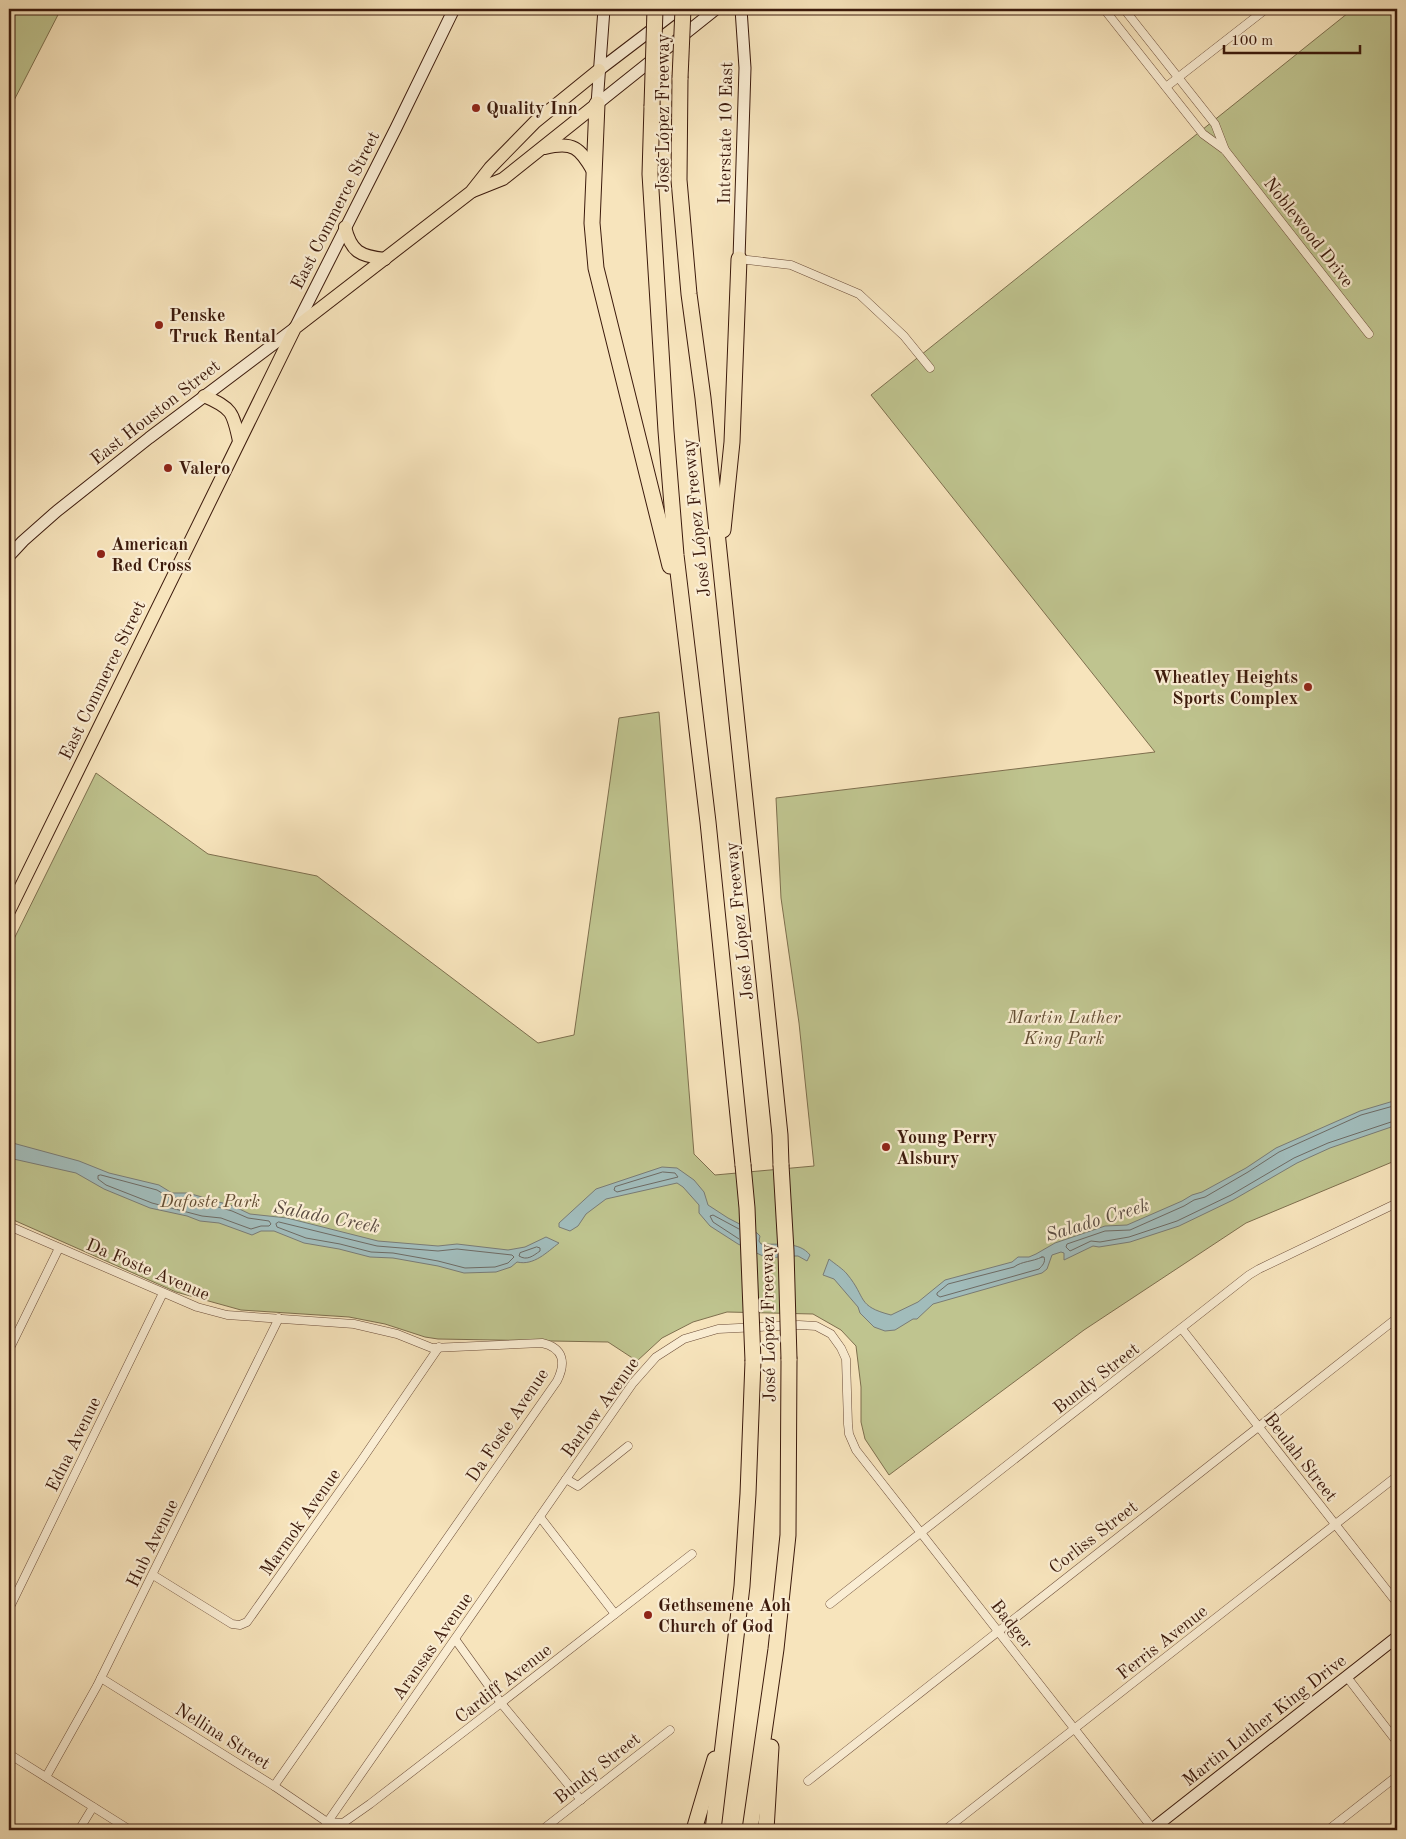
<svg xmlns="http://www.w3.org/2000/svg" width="1406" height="1839" font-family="'Old Standard TT',serif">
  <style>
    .green { fill: #bfc48f; stroke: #7e6f4e }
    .water { fill: #a1bcbb; stroke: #797b75 }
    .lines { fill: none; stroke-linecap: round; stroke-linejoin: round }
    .shore { stroke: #6e6b64; stroke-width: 1 }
    .street-casing { stroke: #6b4c38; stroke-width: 9 }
    .secondary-casing { stroke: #3c1a0c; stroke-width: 13 }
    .primary-casing { stroke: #3c1a0c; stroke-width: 14 }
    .highway-casing { stroke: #3c1a0c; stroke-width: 17 }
    .street { stroke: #faedd3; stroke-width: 8 }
    .secondary { stroke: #faedd3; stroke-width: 11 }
    .primary { stroke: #f7e4bc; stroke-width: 12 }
    .highway { stroke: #f7e4bc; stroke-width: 15 }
    .highway-bridge-casing { stroke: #3c1a0c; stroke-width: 17; stroke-linecap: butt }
    .highway-bridge { stroke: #f7e4bc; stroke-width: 15 }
    .poi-dot { fill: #8f2418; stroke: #faedd3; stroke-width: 2 }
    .labels { text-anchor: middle; stroke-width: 4.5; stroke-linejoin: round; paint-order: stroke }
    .poi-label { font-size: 18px; font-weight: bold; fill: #3c1a0c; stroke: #faedd3; text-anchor: start }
    .street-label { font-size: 18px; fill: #3c1a0c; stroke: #faedd3 }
    .park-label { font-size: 18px; font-style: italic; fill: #634d33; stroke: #faedd3 }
    .water-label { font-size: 19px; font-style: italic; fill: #5a4b41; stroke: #faedd3 }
  </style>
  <rect width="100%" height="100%" fill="#f7e4bc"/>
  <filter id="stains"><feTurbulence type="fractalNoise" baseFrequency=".004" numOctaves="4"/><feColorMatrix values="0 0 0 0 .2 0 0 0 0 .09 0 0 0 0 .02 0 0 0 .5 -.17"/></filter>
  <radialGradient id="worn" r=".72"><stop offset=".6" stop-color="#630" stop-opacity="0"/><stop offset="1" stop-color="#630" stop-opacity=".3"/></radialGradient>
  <g class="green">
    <path d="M9,9H61L9,110Z"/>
    <path d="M1353,9H1397V1160L1246,1223L1084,1330L889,1475L865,1439L861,1422V1387L856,1346L841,1330L813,1314L727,1312L693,1322L662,1338L637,1361L608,1342L438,1339L425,1337L385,1324L349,1317L241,1310L176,1292L9,1218V949L96,773L208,854L317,876L538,1043L574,1035L619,718L659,712L694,1154L715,1175L814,1166L799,1023L781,898L776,798L1155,752L871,395Z"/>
  </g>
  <g class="water">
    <path d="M1397,1100V1125L1330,1148L1297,1163L1233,1200L1179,1226L1130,1242L1099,1247L1093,1246L1064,1260V1253L1061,1252L1052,1255L1047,1269L1042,1273L933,1304L917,1319H913L895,1330L885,1331L874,1327L860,1313L858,1307L834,1279L823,1275L829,1259C835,1264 843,1269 847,1274C867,1298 856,1306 891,1315L918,1302L945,1280L1012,1262L1018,1257H1029L1036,1254L1055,1243L1105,1226L1127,1225L1182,1201L1192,1195L1202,1192L1246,1168L1276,1148L1360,1111Z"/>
    <path d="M9,1142L79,1161L109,1173L159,1185L172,1193H188L233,1206L250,1214L287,1218L378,1241L438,1246L457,1244L508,1250L525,1247L546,1237L559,1243C547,1252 534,1266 517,1262L511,1267L496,1272L464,1273L438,1266L393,1258L370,1257L339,1249L304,1243L274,1231H261L252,1235L219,1223L200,1221L187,1216L150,1208L104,1189L76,1173L9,1158Z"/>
    <path d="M662,1167L677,1168L694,1180L704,1192L708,1205L728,1218L757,1233L760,1236L759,1241L761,1244C778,1245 799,1241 810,1255L807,1261L798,1256H782L769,1259L738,1244L710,1226L699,1213V1205L683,1187L677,1183L606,1199L586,1214L578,1226L570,1231L559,1227V1223L596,1189Z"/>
  </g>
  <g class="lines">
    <g class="shore">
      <path d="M1397,1105L1361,1115L1279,1152L1248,1172L1205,1197L1194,1200L1184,1206L1130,1230L1105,1231L1067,1244L1066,1247L1070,1251L1091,1241L1100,1242L1129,1237L1177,1221L1231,1195L1294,1158L1328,1143L1397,1120"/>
      <path d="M663,1172L675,1173L678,1177L617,1192L614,1190L615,1187Z"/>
      <path d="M101,1175L157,1190L170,1198H187L232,1211L248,1218L269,1221L271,1224L269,1226H261L251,1229L221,1218L202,1216L152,1203L106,1185L98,1179V1176Z"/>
      <path d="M279,1222L377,1246L438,1251L457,1249L512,1255L514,1257L508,1263L495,1267L465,1268L438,1261L393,1253L371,1252L340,1244L306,1238L277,1227L276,1224Z"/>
      <path d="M739,1229L713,1215L710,1216L713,1222L739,1239"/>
      <path d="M537,1247L540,1248V1251C533,1256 527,1261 519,1256L520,1253Z"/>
      <path d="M1042,1257H1044C1046,1262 1042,1266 1039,1269L940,1297L937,1295V1293L948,1284L1014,1267C1022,1261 1032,1262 1042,1257Z"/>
    </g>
    <defs>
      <g id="street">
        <path d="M1104,9L1203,134L1225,150L1369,334"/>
        <path d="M1124,9L1215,124L1225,150"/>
        <path d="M1166,87L1266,9"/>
        <path d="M739,259L791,265L859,294L904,336L930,368"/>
        <path d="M9,1226L197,1307L227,1315L354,1324L397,1334L432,1348L542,1343C564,1348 566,1363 557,1381L274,1786"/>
        <path d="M1182,1329L1397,1603"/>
        <path d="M9,1350L59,1248"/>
        <path d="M628,1446L578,1486L566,1479L633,1383L656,1357L684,1339L718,1329L799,1325L816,1326L831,1334L841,1348L846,1359L848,1424L849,1434L856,1450L1153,1829"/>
        <path d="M540,1517L615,1614"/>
        <path d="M153,1575L232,1624L240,1625L247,1622L361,1461L439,1347"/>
        <path d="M830,1604L1249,1275L1259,1269L1397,1203"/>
        <path d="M9,1609L163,1293"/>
        <path d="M455,1639L501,1703L581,1800"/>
        <path d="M1347,1677L1397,1742"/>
        <path d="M101,1678L274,1786L327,1822L343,1823L370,1804L501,1703L692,1554"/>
        <path d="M9,1754L130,1830"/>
        <path d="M46,1777L97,1686L279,1318"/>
        <path d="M808,1781L1397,1318"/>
        <path d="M79,1830L93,1807"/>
        <path d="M322,1830L566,1479"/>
        <path d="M542,1830L670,1730"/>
        <path d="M945,1830L1397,1476"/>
        <path d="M1328,1830L1397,1776"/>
      </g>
      <g id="secondary">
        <path d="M599,70L679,9"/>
        <path d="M597,104L716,9"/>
        <path d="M597,104L604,9"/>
        <path d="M739,259L745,68L741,9"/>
        <path d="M9,556L23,541L57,511L149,438L295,328L396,128L454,9"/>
        <path d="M1151,1830L1397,1637"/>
      </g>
      <g id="primary">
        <path d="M545,148C573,141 580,148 593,171"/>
        <path d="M473,191L503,179L597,104"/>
        <path d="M345,227C351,252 360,256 385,259"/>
        <path d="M204,396C232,408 233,412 239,441"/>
        <path d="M9,911L295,328L471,192L490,168L535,122L599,70"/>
      </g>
      <g id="highway">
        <path d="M680,78L679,180L689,294L703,398L773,1067L780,1135L781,1165"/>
        <path d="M597,104L592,223L596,268L670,566"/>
        <path d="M652,106L650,174L666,431L676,555L708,822L743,1165"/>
        <path d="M723,530L732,442L739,259"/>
        <path d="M694,1830L715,1759"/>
        <path d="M713,1830L742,1586L748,1494L753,1361"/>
        <path d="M750,1830L776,1649L788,1535L789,1359"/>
        <path d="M766,1830L771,1747"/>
      </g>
    </defs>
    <use href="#street" class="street-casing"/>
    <use href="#secondary" class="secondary-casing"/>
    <use href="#primary" class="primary-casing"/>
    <use href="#highway" class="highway-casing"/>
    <use href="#street" class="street"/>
    <use href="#secondary" class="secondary"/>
    <use href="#primary" class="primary"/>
    <use href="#highway" class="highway"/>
    <defs>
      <g id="highway-bridge">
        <path d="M680,78L683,9"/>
        <path d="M652,106L655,9"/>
        <path d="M743,1165L747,1208L753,1361"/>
        <path d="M781,1165L786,1251L789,1359"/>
      </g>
    </defs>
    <use href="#highway-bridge" class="highway-bridge-casing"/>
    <use href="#highway-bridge" class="highway-bridge"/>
  </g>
  <g class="poi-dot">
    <circle cx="476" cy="108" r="5"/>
    <circle cx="159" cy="325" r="5"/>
    <circle cx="168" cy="468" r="5"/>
    <circle cx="101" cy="554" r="5"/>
    <circle cx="1308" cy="687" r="5"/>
    <circle cx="886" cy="1147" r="5"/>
    <circle cx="648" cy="1615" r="5"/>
  </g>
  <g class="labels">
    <g class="poi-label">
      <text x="486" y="114">Quality Inn</text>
      <text x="169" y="321">Penske<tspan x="169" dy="21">Truck Rental</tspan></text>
      <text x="178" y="474">Valero</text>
      <text x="111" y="550">American<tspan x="111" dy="21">Red Cross</tspan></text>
      <text x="1298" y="683" text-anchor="end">Wheatley Heights<tspan x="1298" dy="21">Sports Complex</tspan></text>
      <text x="896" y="1143">Young Perry<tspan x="896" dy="21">Alsbury</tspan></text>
      <text x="658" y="1611">Gethsemene Aoh<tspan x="658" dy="21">Church of God</tspan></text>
    </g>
    <g class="street-label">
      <text transform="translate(663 113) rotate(-90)" y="6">José López Freeway</text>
      <text transform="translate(725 133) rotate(-89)" y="6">Interstate 10 East</text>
      <text transform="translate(335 210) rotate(-63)" y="6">East Commerce Street</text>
      <text transform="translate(1309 232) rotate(52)" y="6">Noblewood Drive</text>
      <text transform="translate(155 412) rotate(-38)" y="6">East Houston Street</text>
      <text transform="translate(696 518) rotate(-96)" y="6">José López Freeway</text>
      <text transform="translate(102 680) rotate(-64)" y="6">East Commerce Street</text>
      <text transform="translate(739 921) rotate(-96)" y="6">José López Freeway</text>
      <text transform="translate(148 1269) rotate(23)" y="6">Da Foste Avenue</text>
      <text transform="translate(768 1323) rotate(-91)" y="6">José López Freeway</text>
      <text transform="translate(1096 1378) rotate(-38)" y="6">Bundy Street</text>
      <text transform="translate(600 1407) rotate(-54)" y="6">Barlow Avenue</text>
      <text transform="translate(507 1425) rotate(-56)" y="6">Da Foste Avenue</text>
      <text transform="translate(73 1444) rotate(-64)" y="6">Edna Avenue</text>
      <text transform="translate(1301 1457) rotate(52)" y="6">Beulah Street</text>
      <text transform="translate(300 1522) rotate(-55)" y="6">Marmok Avenue</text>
      <text transform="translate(1093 1537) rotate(-38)" y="6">Corliss Street</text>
      <text transform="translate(152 1543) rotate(-64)" y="6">Hub Avenue</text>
      <text transform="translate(1012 1624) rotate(52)" y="6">Badger</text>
      <text transform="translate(1162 1642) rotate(-38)" y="6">Ferris Avenue</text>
      <text transform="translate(432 1646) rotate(-55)" y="6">Aransas Avenue</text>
      <text transform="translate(503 1683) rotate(-38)" y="6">Cardiff Avenue</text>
      <text transform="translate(1264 1720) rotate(-38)" y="6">Martin Luther King Drive</text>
      <text transform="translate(223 1736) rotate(32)" y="6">Nellina Street</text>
      <text transform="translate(597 1768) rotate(-38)" y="6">Bundy Street</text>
    </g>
    <g class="park-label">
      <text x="1064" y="1023">Martin Luther<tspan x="1064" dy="21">King Park</tspan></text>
      <text x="210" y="1207">Dafoste Park</text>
    </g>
    <g class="water-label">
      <text transform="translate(327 1216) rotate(11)" y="7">Salado Creek</text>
      <text transform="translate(1097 1219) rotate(-17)" y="7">Salado Creek</text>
    </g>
  </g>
  <rect width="1406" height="1839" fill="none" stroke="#f7e4bc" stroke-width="30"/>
  <rect x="10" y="10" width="1386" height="1819" fill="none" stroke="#3c1a0c" stroke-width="2.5"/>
  <rect x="15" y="15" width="1376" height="1809" fill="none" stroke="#3c1a0c"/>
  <path d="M1224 45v8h136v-8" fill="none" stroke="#3c1a0c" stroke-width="2.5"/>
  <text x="1231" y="45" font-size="15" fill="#3c1a0c" stroke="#faedd3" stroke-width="4" paint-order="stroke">100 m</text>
  <rect width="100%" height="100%" filter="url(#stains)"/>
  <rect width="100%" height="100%" fill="url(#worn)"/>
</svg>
